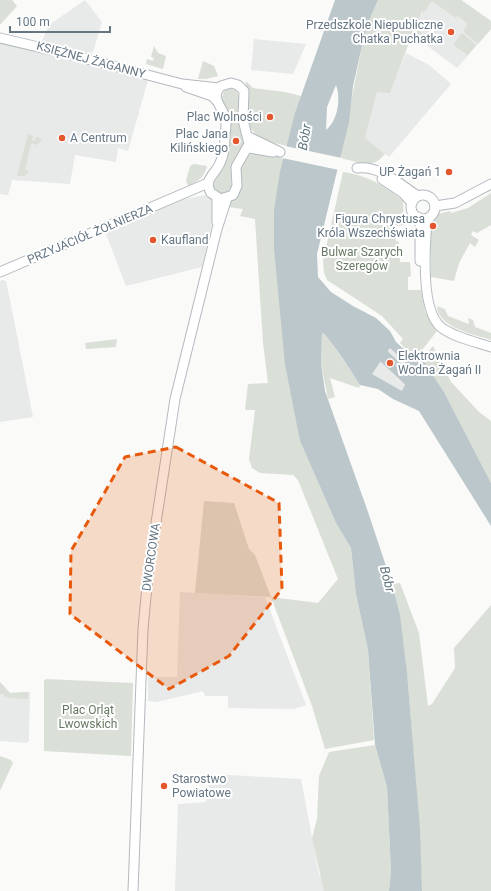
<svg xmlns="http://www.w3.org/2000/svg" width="491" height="891" font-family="Roboto,sans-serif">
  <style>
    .built { fill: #e8e9e9 }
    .green { fill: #dadfd7 }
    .water { fill: #bbc7cb; fill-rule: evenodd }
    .pier { fill: #fafaf8 }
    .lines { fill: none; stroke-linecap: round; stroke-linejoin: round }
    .river { stroke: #bbc7cb; stroke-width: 12 }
    .secondary-casing { stroke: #b3babf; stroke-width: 11 }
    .secondary { stroke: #fff; stroke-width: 9 }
    .marked { fill: #e8590c; fill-opacity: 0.2; stroke: #e8590c; stroke-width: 3; stroke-dasharray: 8 5; stroke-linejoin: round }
    .poi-dot { fill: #e4572e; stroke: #fff; stroke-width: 1.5 }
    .labels { text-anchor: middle; stroke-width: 4; stroke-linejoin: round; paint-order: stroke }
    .poi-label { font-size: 12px; fill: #657683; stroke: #fff; text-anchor: end }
    .street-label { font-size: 12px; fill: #657683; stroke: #fff }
    .park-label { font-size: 12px; fill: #687a64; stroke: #fff }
    .water-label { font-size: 13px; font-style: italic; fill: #60757c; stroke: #fff }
  </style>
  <rect width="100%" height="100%" fill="#fafaf8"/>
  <g class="built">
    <path d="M85,0L102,22L93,52L89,54L42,41L49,25Z"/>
    <path d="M427,0H461L491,21V29L457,68L413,35Z"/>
    <path d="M254,39L306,44L293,74L251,70Z"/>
    <path d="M0,42L16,45L148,80L128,151L118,148L116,162L75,155L70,184L12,180L8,195L0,194Z"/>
    <path d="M406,53L429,65L451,84L389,157L365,138L377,91L390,92Z"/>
    <path d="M205,195L214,201L213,219L202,267L126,286L104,229L183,199Z"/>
    <path d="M3,280L6,281L13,315L33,417L0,422V281Z"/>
    <path d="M390,348L407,364L411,371L402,391L372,374Z"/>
    <path d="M180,592L265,597L306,705L294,709L228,708V696H205L203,691L157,702L148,701V677H177Z"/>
    <path d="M0,682L10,693L30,692L29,738V741L26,743L0,741Z"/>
    <path d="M210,774L301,779L319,874L323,880L325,891H175L178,804L206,802Z"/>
  </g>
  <g class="green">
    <path d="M0,0H12L17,6L0,25Z"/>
    <path d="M378,0H461L491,21V29L478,44L463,31L468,24L458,16L456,18L432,1L424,12L422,11L419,20V31L428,38L424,43L412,35L390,93L377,92L365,138L385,154C371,171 360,162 340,158L362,46L368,23Z"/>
    <path d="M462,33L476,45L468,55L453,45Z"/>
    <path d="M154,46L158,53L166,56L163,69L146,64L147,59L153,61L154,58L151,57Z"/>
    <path d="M203,61L214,66L218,76L206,79H198Z"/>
    <path d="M246,81L253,88L285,92L301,96L287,146C243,136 243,123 246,81Z"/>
    <path d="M231,89L235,90L239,96V115L245,142L232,165L231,188C225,195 220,195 214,188V180L219,171L228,115L221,99L225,90Z"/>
    <path d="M28,134L33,136L32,140L35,141L36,137L43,139L36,145L31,143L25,170L29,171L24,176H17Z"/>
    <path d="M253,153L284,158L274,210V249L300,441L336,523L351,548L356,594L368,650L374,740L325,749L312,706L271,597L195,593L204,501L234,503L249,549L255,555L271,597L318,603L338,579L298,480L293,475L260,473L252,468L249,459L255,410H245L248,384L268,383L263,343L255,219L240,216L243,209L227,207C232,192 237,159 253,153Z"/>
    <path d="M194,164L207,166C205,176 198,182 188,186L186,181L190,166Z"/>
    <path d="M343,172C367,175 385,186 403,201L404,225L396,226V241L399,242L400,262H410L411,276L408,277V290H421L425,312L437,331L415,359L400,343L403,339L382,316L327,280L324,273L323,261Z"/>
    <path d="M491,193V225L477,233L473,231L471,235L479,240L475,247L470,243L459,263L454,281L431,277V221L438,214L450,211L451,213L468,208Z"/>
    <path d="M437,306L445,309L448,316L469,324L468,318L473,320L475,327L491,333V340C474,334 438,328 437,306Z"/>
    <path d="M322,333L331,341L360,385L359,388L330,378L335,397L328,399L321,364Z"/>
    <path d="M117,339L116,347L86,349L85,343Z"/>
    <path d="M433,346L451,382L479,412L491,421V483L444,392L422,359Z"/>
    <path d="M400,583L419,633L428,706L432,704L455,668L454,648L491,605V891H422C420,839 416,787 412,735C408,684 405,634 392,584Z"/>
    <path d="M46,679L133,683L131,756L44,751V681Z"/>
    <path d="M0,682L10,693L28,692V699L10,698L4,696V694H0Z"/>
    <path d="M375,745L387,787L391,872L389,891H324L312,838L317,819L319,776L329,752Z"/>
    <path d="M0,756L11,760L13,763L0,791Z"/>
  </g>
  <path class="water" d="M335,0H378L368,23L362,46L353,86L349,122L317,254L318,277L331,292L353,306L376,318L390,331L396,342L419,363L422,359L444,392L491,483V526L419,411L393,399L378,389L360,385C354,376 329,335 322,333L321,364L325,391L368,512L392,584L400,615L407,672L420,830L422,891H389L391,872L387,787L375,745L368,650L356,594L351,548L336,523L300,441L285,364L274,249V210L280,172L295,113ZM336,85C341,98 338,121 326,130L327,107ZM390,348L407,364L411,371L402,391L372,374Z"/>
  <path class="pier" d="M285,146L342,158L339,170L282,158Z"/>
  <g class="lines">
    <path class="river" d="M373,346L420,390"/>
    <defs>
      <g id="secondary">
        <path d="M0,38L68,54L182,84L219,88"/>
        <path d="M231,83L238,85L244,91L243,120L249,144L236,167L237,186L233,195L221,199L211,193C203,179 215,175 220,163C224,155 225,144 225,135C226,129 227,123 225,117C221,105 210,97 221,86Z"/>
        <path d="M186,87L212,96L216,100"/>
        <path d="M249,137L280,152"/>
        <path d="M248,148L273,152"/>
        <path d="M357,168C381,165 400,185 418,196"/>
        <path d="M382,179L403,193L412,203"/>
        <circle cx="423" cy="207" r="12"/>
        <path d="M217,198V222"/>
        <path d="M435,206L455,203L491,184"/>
        <path d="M418,217L420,222V261"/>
        <path d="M430,217L427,222C425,246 420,312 442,328C456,338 476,342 491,347"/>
        <path d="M0,272L208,183"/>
        <path d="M133,891L143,629L148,575L175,399L217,229L227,198"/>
      </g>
    </defs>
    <use href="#secondary" class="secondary-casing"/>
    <use href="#secondary" class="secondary"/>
  </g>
  <path class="marked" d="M176,447L279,503L282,589L229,656L169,689L70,614L71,551L125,457Z"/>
  <g class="poi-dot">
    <circle cx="451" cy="32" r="4"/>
    <circle cx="270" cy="117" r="4"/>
    <circle cx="62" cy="138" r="4"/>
    <circle cx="236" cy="141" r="4"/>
    <circle cx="449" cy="172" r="4"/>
    <circle cx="433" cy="226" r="4"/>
    <circle cx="153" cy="240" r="4"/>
    <circle cx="390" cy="363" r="4"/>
    <circle cx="164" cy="786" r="4"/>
  </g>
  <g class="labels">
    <g class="poi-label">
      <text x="443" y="29">Przedszkole Niepubliczne<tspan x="443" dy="14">Chatka Puchatka</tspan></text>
      <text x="262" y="121">Plac Wolności</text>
      <text x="228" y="138">Plac Jana<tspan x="228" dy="14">Kilińskiego</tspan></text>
      <text x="70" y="142" text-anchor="start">A Centrum</text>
      <text x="441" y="176">UP Żagań 1</text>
      <text x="425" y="223">Figura Chrystusa<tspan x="425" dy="14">Króla Wszechświata</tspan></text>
      <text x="161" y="244" text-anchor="start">Kaufland</text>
      <text x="398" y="360" text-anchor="start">Elektrownia<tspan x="398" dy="14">Wodna Żagań II</tspan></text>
      <text x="172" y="783" text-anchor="start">Starostwo<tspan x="172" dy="14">Powiatowe</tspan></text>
    </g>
    <g class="street-label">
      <text transform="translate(91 60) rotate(15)" y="4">KSIĘŻNEJ ŻAGANNY</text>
      <text transform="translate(90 234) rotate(-23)" y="4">PRZYJACIÓŁ ŻOŁNIERZA</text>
      <text transform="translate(151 557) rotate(-82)" y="4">DWORCOWA</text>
    </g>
    <g class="park-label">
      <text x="362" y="256">Bulwar Szarych<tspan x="362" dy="14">Szeregów</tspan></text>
      <text x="88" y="714">Plac Orląt<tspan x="88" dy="14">Lwowskich</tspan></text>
    </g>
    <g class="water-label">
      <text transform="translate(304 137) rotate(-81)" y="5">Bóbr</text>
      <text transform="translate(388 579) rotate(75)" y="5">Bóbr</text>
    </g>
  </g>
  <path d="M10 26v6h100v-6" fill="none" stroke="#657683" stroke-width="2"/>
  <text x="16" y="26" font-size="12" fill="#657683" stroke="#ffffff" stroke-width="3" paint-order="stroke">100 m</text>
</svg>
